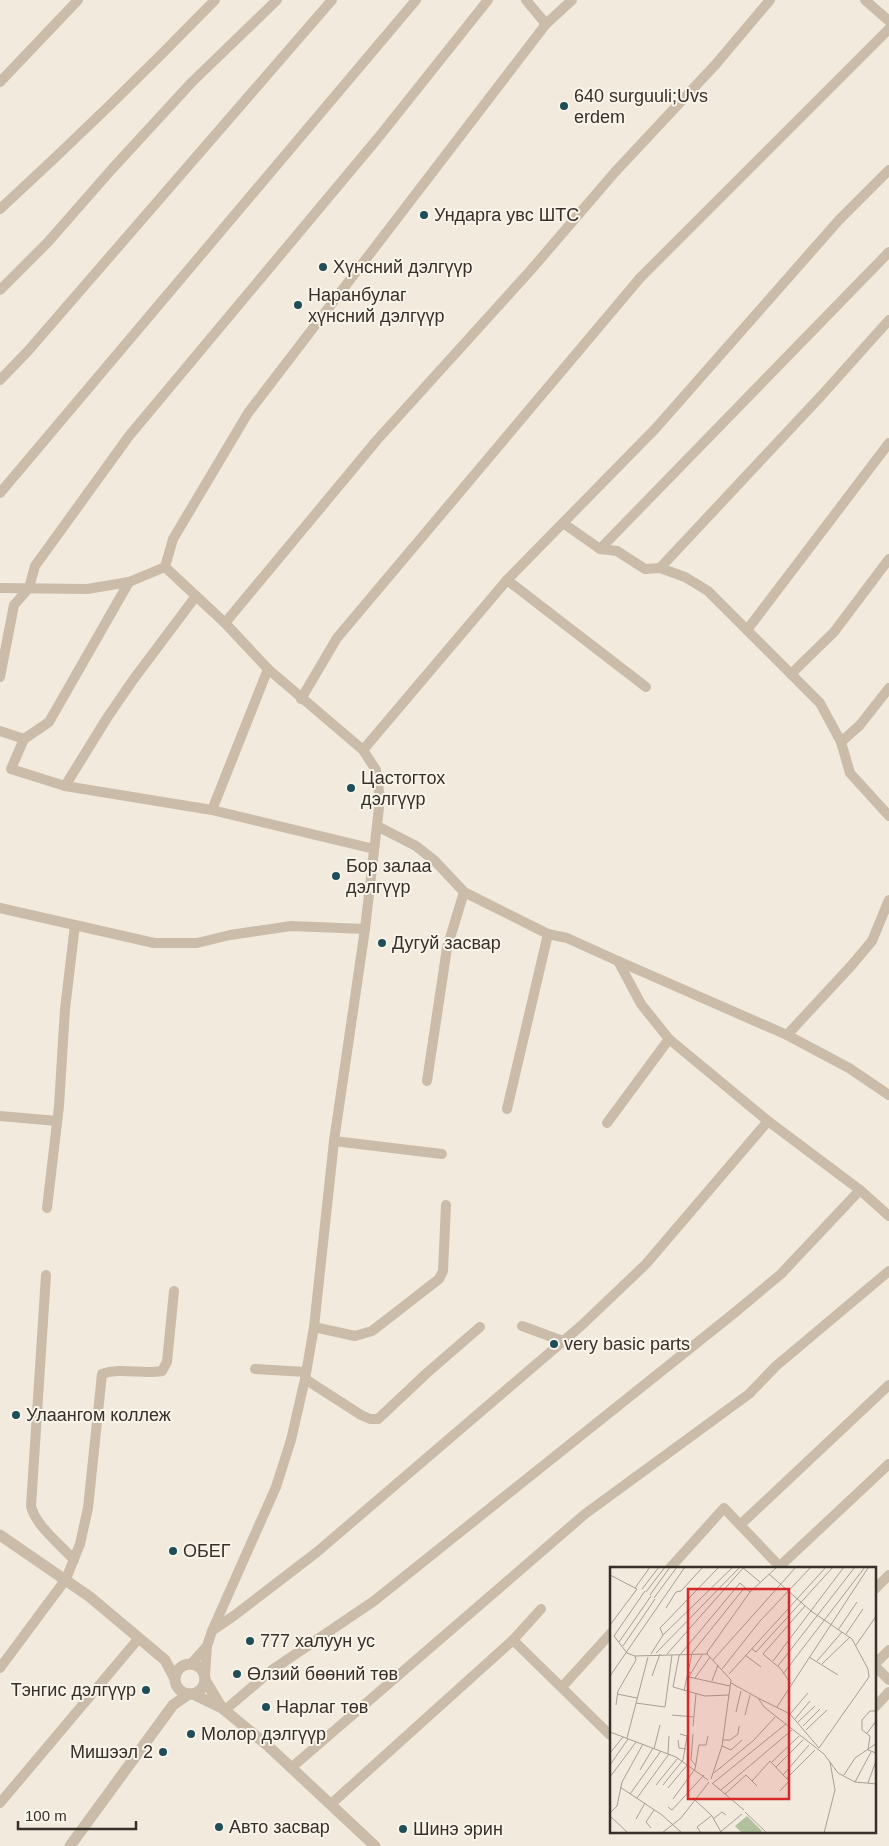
<svg xmlns="http://www.w3.org/2000/svg" width="889" height="1846" font-family="Helvetica,sans-serif">
  <style>
    .lines { fill: none; stroke-linecap: round; stroke-linejoin: round }
    .minor { stroke: #cabca9; stroke-width: 10 }
    .tertiary { stroke: #cabca9; stroke-width: 11 }
    .poi-dot { fill: #1f4e58; stroke: #f9f4ea; stroke-width: 2 }
    .labels { text-anchor: middle; stroke-width: 4; stroke-linejoin: round; paint-order: stroke }
    .poi-label { font-size: 18px; fill: #372f29; stroke: #f9f4ea; text-anchor: start }
    .inset-road { fill: none; stroke: #a79f95; stroke-width: 1 }
    .view { fill: #d62828; fill-opacity: 0.15; stroke: #d62828; stroke-width: 2.5 }
    .inset-edge { fill: none; stroke: #372f29; stroke-width: 2.5 }
  </style>
  <rect width="100%" height="100%" fill="#f2eadd"/>
  <g class="lines">
    <g class="minor">
      <path d="M526,0L546,24"/>
      <path d="M865,0L889,21"/>
      <path d="M0,82L78,0"/>
      <path d="M0,209C74,141 145,72 215,0"/>
      <path d="M0,290L48,242L112,169L192,82L277,0"/>
      <path d="M0,380L28,351L332,0"/>
      <path d="M0,493L416,0"/>
      <path d="M563,523L600,549L889,252"/>
      <path d="M600,549L617,551L645,569L660,568L685,577L708,591L820,703L841,742L850,773L889,816"/>
      <path d="M660,568L821,396L889,320"/>
      <path d="M507,580L646,687"/>
      <path d="M0,588L87,589L129,582L165,567"/>
      <path d="M225,623L377,440L530,271L615,172L716,64L770,0"/>
      <path d="M747,630L889,443"/>
      <path d="M791,674L834,632L889,559"/>
      <path d="M0,677L14,605L29,588L35,566L129,436L378,138L488,0"/>
      <path d="M301,699L337,638L640,278L889,29"/>
      <path d="M0,731L24,739L11,769L65,786L212,810L374,849"/>
      <path d="M24,739L49,722L129,582"/>
      <path d="M841,742L860,725L889,688"/>
      <path d="M363,750L507,580L656,428L839,220L889,170"/>
      <path d="M65,786L107,718L133,680L196,596"/>
      <path d="M212,810L268,669"/>
      <path d="M377,826L416,846L435,861L464,892L548,934L567,938L618,961L641,1004L669,1039L768,1121L860,1190L889,1216"/>
      <path d="M0,908L154,943H197L230,935L291,926L365,929"/>
      <path d="M618,961L787,1035L849,1068L889,1095"/>
      <path d="M787,1035L851,966L872,941L889,900"/>
      <path d="M427,1081L447,948L464,892"/>
      <path d="M507,1109L548,934"/>
      <path d="M0,1116L57,1121"/>
      <path d="M607,1123L669,1039"/>
      <path d="M334,1141L442,1154"/>
      <path d="M47,1208L59,1106L65,1009L75,925"/>
      <path d="M46,1275L31,1506C35,1525 61,1545 74,1560"/>
      <path d="M522,1326L563,1341"/>
      <path d="M314,1327L355,1336L372,1331L439,1279L443,1271L446,1205"/>
      <path d="M255,1369L306,1372"/>
      <path d="M305,1379L361,1415L370,1419H378L428,1372L480,1327"/>
      <path d="M740,1525L889,1385"/>
      <path d="M780,1566L889,1464"/>
      <path d="M670,1568L724,1508L781,1568"/>
      <path d="M875,1589L889,1575"/>
      <path d="M213,1630L235,1615L317,1552L582,1325L646,1264L768,1121"/>
      <path d="M513,1640L541,1609"/>
      <path d="M191,1664L207,1646"/>
      <path d="M875,1664L889,1650"/>
      <path d="M875,1666L889,1680"/>
      <path d="M0,1668L66,1579L80,1544L88,1508L102,1374C121,1367 142,1375 162,1371L167,1362L174,1291"/>
      <path d="M205,1675L207,1646L212,1631L276,1487L291,1440L305,1379L314,1327L334,1141L365,929L380,799L376,770L363,750L268,669L225,623L165,567L173,539L248,413L546,24L572,0"/>
      <path d="M562,1687L612,1632"/>
      <path d="M875,1707L889,1692"/>
      <path d="M225,1710L272,1670L374,1601L733,1314L781,1274L860,1190"/>
      <path d="M291,1768L585,1514L749,1394L776,1366L889,1271"/>
      <path d="M0,1803L139,1638"/>
      <path d="M331,1804L513,1640L610,1735"/>
    </g>
    <g class="tertiary">
      <path d="M0,1535L90,1597L165,1660L174,1677"/>
      <circle cx="190" cy="1679" r="15"/>
      <path d="M205,1680L222,1708"/>
      <path d="M193,1694L222,1708L267,1745L375,1846"/>
      <path d="M70,1846L173,1705L189,1694"/>
    </g>
  </g>
  <g class="poi-dot">
    <circle cx="564" cy="106" r="5"/>
    <circle cx="424" cy="215" r="5"/>
    <circle cx="323" cy="267" r="5"/>
    <circle cx="298" cy="305" r="5"/>
    <circle cx="351" cy="788" r="5"/>
    <circle cx="336" cy="876" r="5"/>
    <circle cx="382" cy="943" r="5"/>
    <circle cx="554" cy="1344" r="5"/>
    <circle cx="16" cy="1415" r="5"/>
    <circle cx="173" cy="1551" r="5"/>
    <circle cx="250" cy="1641" r="5"/>
    <circle cx="237" cy="1674" r="5"/>
    <circle cx="146" cy="1690" r="5"/>
    <circle cx="266" cy="1707" r="5"/>
    <circle cx="191" cy="1734" r="5"/>
    <circle cx="163" cy="1752" r="5"/>
    <circle cx="219" cy="1827" r="5"/>
    <circle cx="403" cy="1829" r="5"/>
  </g>
  <g class="labels">
    <g class="poi-label">
      <text x="574" y="102">640 surguuli;Uvs<tspan x="574" dy="21">erdem</tspan></text>
      <text x="434" y="221">Ундарга увс ШТС</text>
      <text x="333" y="273">Хүнсний дэлгүүр</text>
      <text x="308" y="301">Наранбулаг<tspan x="308" dy="21">хүнсний дэлгүүр</tspan></text>
      <text x="361" y="784">Цастогтох<tspan x="361" dy="21">дэлгүүр</tspan></text>
      <text x="346" y="872">Бор залаа<tspan x="346" dy="21">дэлгүүр</tspan></text>
      <text x="392" y="949">Дугуй засвар</text>
      <text x="564" y="1350">very basic parts</text>
      <text x="26" y="1421">Улаангом коллеж</text>
      <text x="183" y="1557">ОБЕГ</text>
      <text x="260" y="1647">777 халуун ус</text>
      <text x="247" y="1680">Өлзий бөөний төв</text>
      <text x="136" y="1696" text-anchor="end">Тэнгис дэлгүүр</text>
      <text x="276" y="1713">Нарлаг төв</text>
      <text x="201" y="1740">Молор дэлгүүр</text>
      <text x="153" y="1758" text-anchor="end">Мишээл 2</text>
      <text x="229" y="1833">Авто засвар</text>
      <text x="413" y="1835">Шинэ эрин</text>
    </g>
  </g>
  <g transform="translate(610 1567)">
    <rect width="266" height="266" fill="#f2eadd"/>
    <path d="M137,249L152,264L150,266H132L125,259Z" fill="#b1c19d"/>
    <path class="inset-road" d="M132,0L150,15M159,7L201,44L242,72L258,102L259,110L209,181M0,8L27,22L0,58M25,21L40,0M32,22L49,0M36,25L55,0M40,28L60,0M44,31L67,0M56,41L66,25L71,24L93,0M228,63L247,35M236,67L253,42M53,68L50,61L109,0M4,69L17,86L25,89L97,87M4,69L35,24M9,75L41,29M246,78L267,48M13,79L45,32M142,82L146,85L223,0M46,86L130,0M41,87L53,68L123,0M57,87L134,0M153,87L195,39M153,87L171,102L181,117M135,88L151,100M199,90L228,108M103,93L186,0M163,94L234,0M207,94L232,65M212,97L240,70M168,99L245,0M112,102L150,54L201,0M77,105L81,106L79,110L120,119M81,106L92,88M119,107L216,0M173,107L255,0M0,109L75,0M42,109L50,87M85,111L100,90M102,114L108,98M121,116L148,131L154,140L214,187L228,206L245,215L267,217M74,124L82,86L135,20M7,127L27,131M119,128L95,129L63,120L69,89L130,16L140,25M148,131L180,147L209,181M26,136L55,140L62,88M6,138L8,124L26,93L25,89M167,140L258,1M126,145L131,124M180,147L198,126M62,148L84,150M135,148L140,128M185,152L200,134M188,155L205,139M83,159L86,127M193,159L210,142M196,163L217,143M0,165L66,190L98,213M257,166L267,153M83,167L81,193L86,199M17,171L38,90M68,173L69,181L76,182M113,173H120L128,167L129,159M112,179L121,183L132,173M44,182L50,158M0,186L13,170M266,186L258,183L260,169L252,163V153L260,144H267M58,187L59,169M162,195L189,169M0,198L18,172M166,200L193,173M30,203L43,181M104,206L144,173L165,150M173,208L199,178M234,208L245,191L267,176M0,210L26,175M177,211L205,183M101,212L112,179L121,113L97,87L98,84L140,25L167,0M142,214L160,194L179,214L170,224M245,215L261,185M102,216L134,243M103,216L176,157M258,216L267,191M46,218L68,191M53,218L73,193L77,169L70,167M10,220L52,248L72,266M58,221L78,197M111,223L182,163M20,227L51,184M115,227L136,208L147,219M27,231L59,187M63,232L85,202L89,178H96L98,169M85,233L102,249L111,265M58,240L62,243L94,208M135,245L157,266M0,246L7,239L12,215L33,177M0,249L18,266M26,252L35,236M103,252L112,245L116,248M41,261L36,255L44,243M52,266L71,251L99,215M91,266L87,260L101,249M109,266L132,247M214,266L225,223L220,195"/>
    <path class="view" d="M78,22H179V232H78Z"/>
    <rect width="266" height="266" class="inset-edge"/>
  </g>
  <path d="M18 1821v8h118v-8" fill="none" stroke="#372f29" stroke-width="2.5"/>
  <text x="25" y="1821" font-size="15" fill="#372f29" stroke="#f9f4ea" stroke-width="4" paint-order="stroke">100 m</text>
</svg>
